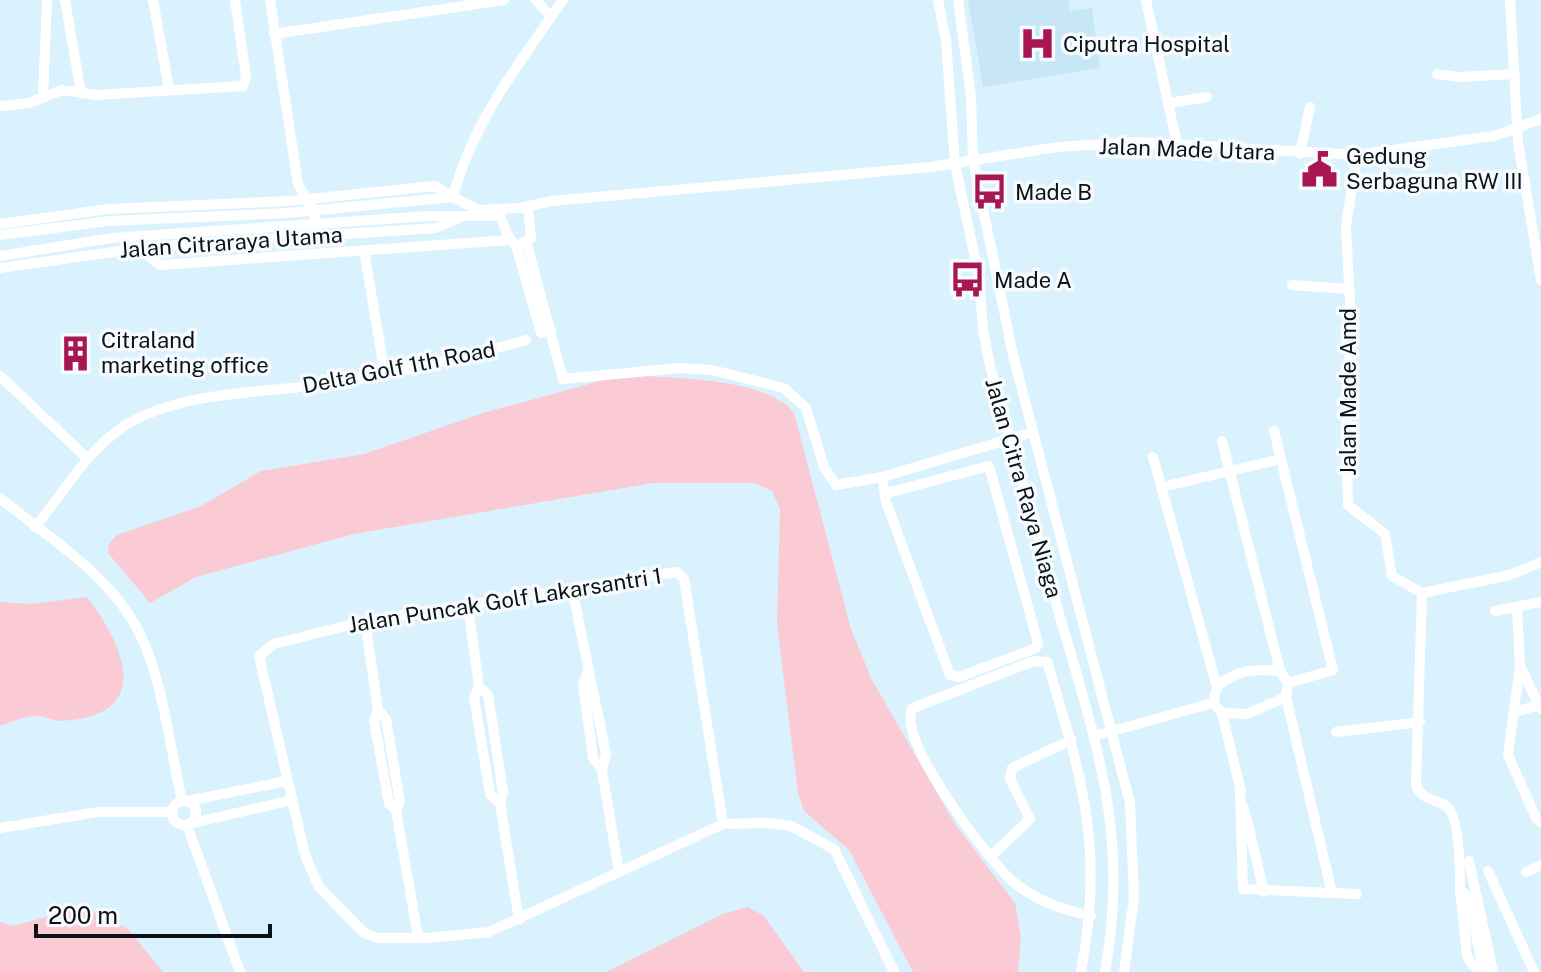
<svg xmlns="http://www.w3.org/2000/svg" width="1541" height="972" font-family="'Public Sans',sans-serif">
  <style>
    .built { fill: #c7e7f6 }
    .green { fill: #facbd5 }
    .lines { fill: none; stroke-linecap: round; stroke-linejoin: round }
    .minor { stroke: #fff; stroke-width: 10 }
    .labels { text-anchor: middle; stroke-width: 7; stroke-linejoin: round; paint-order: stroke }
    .poi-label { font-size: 22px; fill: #0b1317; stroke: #f7fbfe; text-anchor: start }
    .street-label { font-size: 22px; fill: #0b1317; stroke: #f7fbfe }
  </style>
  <rect width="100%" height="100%" fill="#daf2fe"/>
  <path class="built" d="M968,0H1068L1070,11L1092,8L1100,68L983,87Z"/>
  <g class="green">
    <path d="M643,376C681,378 770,380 794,413L851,629L872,680L955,824L1015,903L1021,938L1018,972H913L849,850L804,811L798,793L777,624L780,509L772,491L755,483H653L354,534L196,577L150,603L108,553L109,543L117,535L201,506L261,471L364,454L483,413L611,378Z"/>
    <path d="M87,597C125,647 155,716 61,721C53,721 45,716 36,716C25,716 11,722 0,726V602L31,604Z"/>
    <path d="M83,907L128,929L163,972H0V922L13,926Z"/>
    <path d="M748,907L764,916L804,972H606L725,913Z"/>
  </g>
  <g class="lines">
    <g class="minor">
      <path d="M65,0L81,93"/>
      <path d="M153,0L169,89"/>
      <path d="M270,0L298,184L313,210L317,231"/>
      <path d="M536,0L551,17"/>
      <path d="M938,0L946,41L955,164L979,276L983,330L990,366C1013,448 1036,531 1059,613C1096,743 1130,835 1105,972"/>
      <path d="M958,0L971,96L973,160L1013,355L1130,803L1134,898L1124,972"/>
      <path d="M1146,0L1177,144"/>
      <path d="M1510,0L1518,142L1541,280"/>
      <path d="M274,34L504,0"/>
      <path d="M1437,74L1458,77L1515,74"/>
      <path d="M43,97L47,0"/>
      <path d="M1169,103L1207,97"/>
      <path d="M0,106L29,103L62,90L96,95L243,86L246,76L235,0"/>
      <path d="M1300,154L1310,107"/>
      <path d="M1357,155L1346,226L1351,323L1346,425L1348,505L1385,534L1392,576L1422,593"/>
      <path d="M500,216L510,240L516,245L541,333L551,330"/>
      <path d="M0,224L109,209L290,201L435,186L453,197C472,123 520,62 563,0"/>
      <path d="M0,235L109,221L288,213L453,197L478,210L520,208L552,201L930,167L1058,147L1136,142L1357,155L1494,136L1541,119"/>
      <path d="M526,241L563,379L680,368L712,370L784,388L806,408L824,467L836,485L882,477L1033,432"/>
      <path d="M522,243L531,238L528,207"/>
      <path d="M148,247L150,257L160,265L510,240"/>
      <path d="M364,250L385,375"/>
      <path d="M0,256L112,238L429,216H500"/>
      <path d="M0,268L148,247L436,228L459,218"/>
      <path d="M1292,285L1347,289"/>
      <path d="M0,376L87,458"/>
      <path d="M1274,431L1333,670L1288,683"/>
      <path d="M1222,441L1280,671L1288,683L1286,697L1332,893"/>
      <path d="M1153,457L1217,687"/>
      <path d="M882,477L886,502L950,675L959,677L1036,648L1038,643L989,466L887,493"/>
      <path d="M1162,487L1281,459"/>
      <path d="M0,498C44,534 101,569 131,618C162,666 169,745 182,801"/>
      <path d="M35,527C64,493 85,452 123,427C179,389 276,393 342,382C405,372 465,357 526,340"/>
      <path d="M572,588L606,754L602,770L619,872"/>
      <path d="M1422,593L1416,785C1423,802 1434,797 1447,807C1460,816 1460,873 1460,890L1467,896L1484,972"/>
      <path d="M1422,593L1510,575L1541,562"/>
      <path d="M468,605L479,687L474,697L490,794L500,804"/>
      <path d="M1517,608L1520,666L1541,709"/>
      <path d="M1495,611L1541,602"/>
      <path d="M365,621L378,710L386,719L400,802L396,810L418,937"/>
      <path d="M1520,666L1508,755L1536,818L1541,822"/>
      <path d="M1280,671C1255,669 1236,669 1217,687L1213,703L1222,713L1247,714L1286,697"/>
      <path d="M587,673L583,684L593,758L602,770"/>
      <path d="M479,687L488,695L503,792L500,804L519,920"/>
      <path d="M378,710L374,720L389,804L396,810"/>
      <path d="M1514,712L1539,705"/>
      <path d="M1222,713L1241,792"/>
      <path d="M1336,732L1420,722"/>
      <path d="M1094,736L1213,703"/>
      <path d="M1240,789L1243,889L1357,894"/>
      <circle cx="184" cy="813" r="12"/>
      <path d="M188,801L287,781"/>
      <path d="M1244,808L1264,892"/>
      <path d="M193,823L292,800"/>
      <path d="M723,824L684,579L676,572L365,621L274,644L259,656L305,855L319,887L364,933L378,938H428L489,932L723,824L769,823L791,826L834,849L894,972"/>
      <path d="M187,825L240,972"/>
      <path d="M0,828L98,812H172"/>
      <path d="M990,857L1030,819L1010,779L1012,768L1071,740"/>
      <path d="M1469,861L1493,972"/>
      <path d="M1488,871L1534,972"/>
      <path d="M1526,872L1541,865"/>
      <path d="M1460,890L1467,956L1472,965L1484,972"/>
      <path d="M1081,972C1104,847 1083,780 1047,662L1034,661L913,708C893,735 988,859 1012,881C1034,900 1062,910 1091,916"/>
    </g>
  </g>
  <defs>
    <symbol id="hospital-bare" viewBox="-9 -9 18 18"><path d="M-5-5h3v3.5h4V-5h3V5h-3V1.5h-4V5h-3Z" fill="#a81752" stroke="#f7fbfe" stroke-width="2.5" paint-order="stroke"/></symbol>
    <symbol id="civic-bare" viewBox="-9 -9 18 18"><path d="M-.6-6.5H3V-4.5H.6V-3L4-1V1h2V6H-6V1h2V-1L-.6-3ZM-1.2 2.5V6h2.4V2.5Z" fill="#a81752" stroke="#f7fbfe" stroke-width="2.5" paint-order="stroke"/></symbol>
    <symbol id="bus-bare" viewBox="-9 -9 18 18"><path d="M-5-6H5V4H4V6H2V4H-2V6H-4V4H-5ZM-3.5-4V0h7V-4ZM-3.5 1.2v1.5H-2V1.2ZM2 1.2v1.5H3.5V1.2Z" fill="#a81752" stroke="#f7fbfe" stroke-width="2.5" paint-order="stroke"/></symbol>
    <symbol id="building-bare" viewBox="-9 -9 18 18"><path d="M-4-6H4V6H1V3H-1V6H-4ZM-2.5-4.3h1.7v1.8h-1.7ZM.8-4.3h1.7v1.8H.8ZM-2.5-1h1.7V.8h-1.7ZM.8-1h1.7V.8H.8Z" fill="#a81752" stroke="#f7fbfe" stroke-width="2.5" paint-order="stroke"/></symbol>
  </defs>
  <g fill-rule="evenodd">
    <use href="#hospital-bare" x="1012" y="18" width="51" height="51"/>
    <use href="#civic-bare" x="1294" y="144" width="51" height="51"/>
    <use href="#bus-bare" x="964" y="166" width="51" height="51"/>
    <use href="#bus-bare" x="942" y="254" width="51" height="51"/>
    <use href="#building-bare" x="50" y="328" width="51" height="51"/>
  </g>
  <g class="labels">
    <g class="poi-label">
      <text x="1063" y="52">Ciputra Hospital</text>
      <text x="1346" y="164">Gedung<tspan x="1346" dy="25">Serbaguna RW III</tspan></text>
      <text x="1015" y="200">Made B</text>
      <text x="994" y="288">Made A</text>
      <text x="101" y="348">Citraland<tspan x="101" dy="25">marketing office</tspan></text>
    </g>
    <g class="street-label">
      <text transform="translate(1187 149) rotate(2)" y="8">Jalan Made Utara</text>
      <text transform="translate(231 242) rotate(-4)" y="8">Jalan Citraraya Utama</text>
      <text transform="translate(399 367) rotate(-11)" y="8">Delta Golf 1th Road</text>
      <text transform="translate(1348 392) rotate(-90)" y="8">Jalan Made Amd</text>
      <text transform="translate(1024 488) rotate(74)" y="8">Jalan Citra Raya Niaga</text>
      <text transform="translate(505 600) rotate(-9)" y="8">Jalan Puncak Golf Lakarsantri 1</text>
    </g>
  </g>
  <path d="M36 924v12h234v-12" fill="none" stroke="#0b1317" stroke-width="4"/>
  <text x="48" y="924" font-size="24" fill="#0b1317" stroke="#f7fbfe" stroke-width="6" paint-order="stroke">200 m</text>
</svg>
